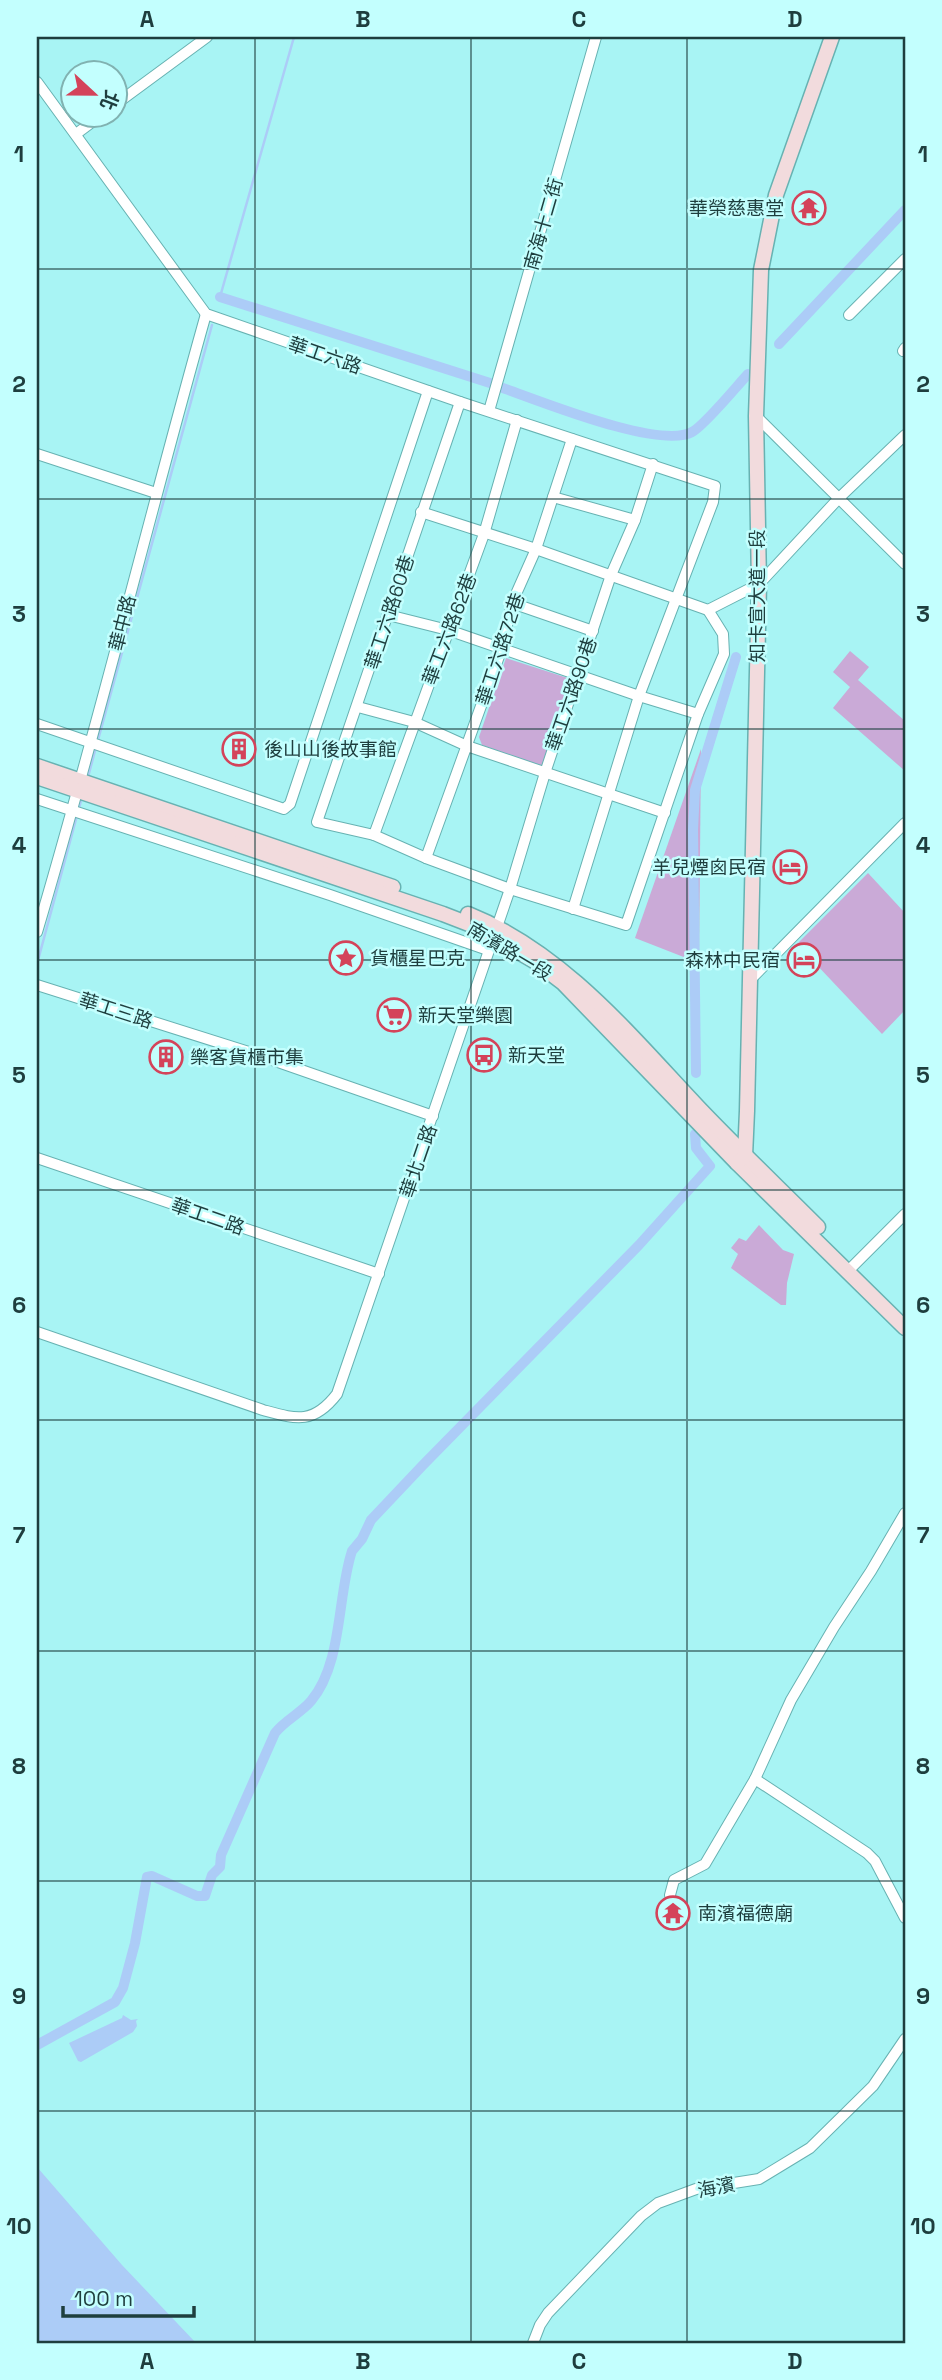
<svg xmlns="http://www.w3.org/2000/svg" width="942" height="2380" font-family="'Space Grotesk','Noto Sans TC',sans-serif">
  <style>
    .green { fill: #caaad7 }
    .water { fill: #acccf7 }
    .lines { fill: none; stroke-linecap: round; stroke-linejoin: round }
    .stream { stroke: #acccf7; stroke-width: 2.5 }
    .canal { stroke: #acccf7; stroke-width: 10 }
    .street-casing { stroke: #67b2b2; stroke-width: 12 }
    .secondary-casing { stroke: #67b2b2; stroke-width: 17 }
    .street { stroke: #fff; stroke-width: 10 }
    .secondary { stroke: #f2dbdd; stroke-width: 14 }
    .grid { fill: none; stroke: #1e3e3e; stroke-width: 2; stroke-opacity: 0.55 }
    .labels { text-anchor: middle; stroke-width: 5; stroke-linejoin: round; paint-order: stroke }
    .poi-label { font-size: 19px; fill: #1e3e3e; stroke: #c3fffe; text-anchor: start }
    .street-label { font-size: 19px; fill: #1e3e3e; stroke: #c3fffe }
    .neatline { fill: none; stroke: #1e3e3e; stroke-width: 2.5 }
    .grid-label { font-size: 23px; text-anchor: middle; font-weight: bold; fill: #1e3e3e }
  </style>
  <rect width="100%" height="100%" fill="#a8f4f4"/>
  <g class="green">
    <path d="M850,651L869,667L858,680L905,721V771L833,708L850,687L833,672Z"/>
    <path d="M506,658L574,680L544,767L482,745L479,737Z"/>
    <path d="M701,749L699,963L635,938Z"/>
    <path d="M868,873L905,913V1010L882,1034L797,944Z"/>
    <path d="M759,1225L783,1250L794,1254L787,1283L786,1305H781L731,1268L738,1254L731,1248L739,1238L746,1241Z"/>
  </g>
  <g class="water">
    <path d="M123,2015L131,2020L138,2019L136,2021L137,2026L133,2032L81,2062L78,2061L69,2043L122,2018Z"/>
    <path d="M37,2167L122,2265L196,2343H37Z"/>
  </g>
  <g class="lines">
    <g class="stream">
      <path d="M220,297L294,37"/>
      <path d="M98,740L212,325"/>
      <path d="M88,777L96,747"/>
      <path d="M37,964L82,797"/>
    </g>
    <g class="canal">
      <path d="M220,297L490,383"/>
      <path d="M779,344L905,210"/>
      <path d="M500,387C538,400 659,450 692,432C704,426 736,387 748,374"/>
      <path d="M696,1073L693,830L695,790L736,657"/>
      <path d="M37,2045L115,2002L123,1988L135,1943L147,1877L152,1876L197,1896H205L212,1875L220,1867L221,1855L275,1733C285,1720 301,1713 311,1701C343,1663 337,1596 352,1551L362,1539L371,1520L423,1465L639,1245L710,1166L696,1148L695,1134"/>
    </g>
    <defs>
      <g id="street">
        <path d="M37,82L206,314L460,402L715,486L713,502L639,696L573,909"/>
        <path d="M116,104L207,37"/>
        <path d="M76,134L100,116"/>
        <path d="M849,315L905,259"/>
        <path d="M903,351L905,348"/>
        <path d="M460,402L317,822L374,835L426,858L510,889L626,925L698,714L724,654L723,634L708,610"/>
        <path d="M489,411L596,37"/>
        <path d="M756,416L905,564"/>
        <path d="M37,454L156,493"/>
        <path d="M553,497L635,520"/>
        <path d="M421,512L536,549L708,610L759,584L839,498L905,435"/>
        <path d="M512,603L593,631"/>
        <path d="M388,615L448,630L639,696L698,714"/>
        <path d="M358,707L414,722L467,746L665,813"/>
        <path d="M37,724L284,809L290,804L428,391"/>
        <path d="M37,799L330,895L488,950"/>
        <path d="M374,835L484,534L517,420"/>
        <path d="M426,858L502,648L512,603L536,549L572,439"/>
        <path d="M37,932C98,727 148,520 206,314"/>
        <path d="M749,981L905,823"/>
        <path d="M37,985L258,1055L433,1116"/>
        <path d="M37,1158L379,1274"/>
        <path d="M848,1271L905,1214"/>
        <path d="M37,1332L263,1410C296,1419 313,1425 337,1394L510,889L545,773L611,575L635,520L653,464"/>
        <path d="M755,1779L867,1853L875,1861L905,1918"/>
        <path d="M670,1895L674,1880L705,1864L755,1779L791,1700L834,1627L871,1571L905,1513"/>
        <path d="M533,2343L540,2325L548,2313L641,2216L658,2203L696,2189L759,2179L810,2148L873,2086L905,2039"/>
      </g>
      <g id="secondary">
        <path d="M37,766L393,887"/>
        <path d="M37,777L443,914L474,926L493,937L534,961L563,983L737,1163L905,1328"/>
        <path d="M468,914C563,952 629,1034 698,1107C737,1148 778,1187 818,1227"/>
        <path d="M737,1163L745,1156L747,1111L759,584L756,416L761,270L776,195L832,37"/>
      </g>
    </defs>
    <use href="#street" class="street-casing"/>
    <use href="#secondary" class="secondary-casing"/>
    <use href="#street" class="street"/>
    <use href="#secondary" class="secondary"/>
  </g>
  <path class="grid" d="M255,37V2343M471,37V2343M687,37V2343M37,269H905M37,499H905M37,729H905M37,960H905M37,1190H905M37,1420H905M37,1651H905M37,1881H905M37,2111H905"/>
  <defs>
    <symbol id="temple-ring" viewBox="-11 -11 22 22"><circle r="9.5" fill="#c3fffe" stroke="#d4435a" stroke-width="1.5"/><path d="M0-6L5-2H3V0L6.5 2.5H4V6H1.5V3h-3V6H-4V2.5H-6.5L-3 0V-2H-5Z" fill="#d4435a"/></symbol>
    <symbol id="building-ring" viewBox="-11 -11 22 22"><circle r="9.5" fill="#c3fffe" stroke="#d4435a" stroke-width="1.5"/><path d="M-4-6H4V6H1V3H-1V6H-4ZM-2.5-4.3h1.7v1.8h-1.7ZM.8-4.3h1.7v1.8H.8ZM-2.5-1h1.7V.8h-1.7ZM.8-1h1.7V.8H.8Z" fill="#d4435a"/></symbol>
    <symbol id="hotel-ring" viewBox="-11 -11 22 22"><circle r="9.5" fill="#c3fffe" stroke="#d4435a" stroke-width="1.5"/><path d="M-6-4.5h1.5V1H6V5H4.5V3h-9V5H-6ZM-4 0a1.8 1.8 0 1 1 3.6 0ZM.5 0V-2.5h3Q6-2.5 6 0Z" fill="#d4435a"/></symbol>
    <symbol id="sight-ring" viewBox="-11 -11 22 22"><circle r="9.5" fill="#c3fffe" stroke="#d4435a" stroke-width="1.5"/><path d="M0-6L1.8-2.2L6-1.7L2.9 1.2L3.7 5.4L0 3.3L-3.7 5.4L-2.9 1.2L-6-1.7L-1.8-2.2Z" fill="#d4435a"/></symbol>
    <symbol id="supermarket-ring" viewBox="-11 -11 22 22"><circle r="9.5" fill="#c3fffe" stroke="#d4435a" stroke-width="1.5"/><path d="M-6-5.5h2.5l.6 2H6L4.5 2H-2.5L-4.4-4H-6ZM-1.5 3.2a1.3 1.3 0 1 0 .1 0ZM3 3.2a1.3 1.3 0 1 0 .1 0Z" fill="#d4435a"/></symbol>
    <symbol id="bus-ring" viewBox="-11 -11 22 22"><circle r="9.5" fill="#c3fffe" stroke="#d4435a" stroke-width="1.5"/><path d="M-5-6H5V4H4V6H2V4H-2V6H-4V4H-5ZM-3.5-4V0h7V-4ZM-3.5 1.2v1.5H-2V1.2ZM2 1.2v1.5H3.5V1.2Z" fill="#d4435a"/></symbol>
  </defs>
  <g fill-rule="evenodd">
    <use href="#temple-ring" x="790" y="189" width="38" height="38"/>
    <use href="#building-ring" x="220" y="730" width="38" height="38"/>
    <use href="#hotel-ring" x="771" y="848" width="38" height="38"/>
    <use href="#sight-ring" x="327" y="939" width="38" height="38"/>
    <use href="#hotel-ring" x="785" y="941" width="38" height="38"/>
    <use href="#supermarket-ring" x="375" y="996" width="38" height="38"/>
    <use href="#bus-ring" x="465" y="1036" width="38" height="38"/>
    <use href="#building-ring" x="147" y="1038" width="38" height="38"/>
    <use href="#temple-ring" x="654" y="1894" width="38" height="38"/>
  </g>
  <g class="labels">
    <g class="poi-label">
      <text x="784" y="215" text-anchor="end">華榮慈惠堂</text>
      <text x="264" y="756">後山山後故事館</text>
      <text x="766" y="874" text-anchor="end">羊兒煙囪民宿</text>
      <text x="370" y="965">貨櫃星巴克</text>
      <text x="780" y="967" text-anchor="end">森林中民宿</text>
      <text x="418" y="1022">新天堂樂園</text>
      <text x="508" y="1062">新天堂</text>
      <text x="190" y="1064">樂客貨櫃市集</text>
      <text x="698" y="1920">南濱福德廟</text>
    </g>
    <g class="street-label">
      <text transform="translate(543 224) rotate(-74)" y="7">南海十二街</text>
      <text transform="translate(325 355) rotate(19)" y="7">華工六路</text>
      <text transform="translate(757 596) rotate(-90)" y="7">知卡宣大道一段</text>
      <text transform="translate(389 612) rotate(-72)" y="7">華工六路60巷</text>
      <text transform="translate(122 623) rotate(-76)" y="7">華中路</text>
      <text transform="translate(449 629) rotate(-69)" y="7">華工六路62巷</text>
      <text transform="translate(500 649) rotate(-72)" y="7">華工六路72巷</text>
      <text transform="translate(571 694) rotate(-71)" y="7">華工六路90巷</text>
      <text transform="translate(510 951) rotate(31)" y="7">南濱路一段</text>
      <text transform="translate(116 1010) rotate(18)" y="7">華工三路</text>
      <text transform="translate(418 1161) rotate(-71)" y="7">華北二路</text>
      <text transform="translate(208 1216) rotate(19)" y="7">華工二路</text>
      <text transform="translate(716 2187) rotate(-11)" y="7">海濱</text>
    </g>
  </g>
  <rect width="942" height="2380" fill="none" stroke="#c3fffe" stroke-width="77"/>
  <g transform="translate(94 94) rotate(112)"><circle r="33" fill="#c3fffe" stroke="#81b2b1" stroke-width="2"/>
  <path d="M0-5L12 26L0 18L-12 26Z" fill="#d4435a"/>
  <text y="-10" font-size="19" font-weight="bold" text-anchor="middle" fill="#1e3e3e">北</text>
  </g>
  <path d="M63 2306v10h131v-10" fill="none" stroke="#1e3e3e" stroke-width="3.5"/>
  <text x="74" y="2306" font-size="21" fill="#1e3e3e" stroke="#c3fffe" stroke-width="5" paint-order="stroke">100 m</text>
  <rect x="38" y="38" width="866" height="2304" class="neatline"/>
  <g class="grid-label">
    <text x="147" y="27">A</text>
    <text x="363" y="27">B</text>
    <text x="579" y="27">C</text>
    <text x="795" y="27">D</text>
    <text x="19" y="162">1</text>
    <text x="923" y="162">1</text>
    <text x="19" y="392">2</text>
    <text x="923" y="392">2</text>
    <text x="19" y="622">3</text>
    <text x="923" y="622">3</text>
    <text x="19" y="853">4</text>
    <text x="923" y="853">4</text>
    <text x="19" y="1083">5</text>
    <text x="923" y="1083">5</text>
    <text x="19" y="1313">6</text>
    <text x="923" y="1313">6</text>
    <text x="19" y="1543">7</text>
    <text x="923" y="1543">7</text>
    <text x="19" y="1774">8</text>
    <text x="923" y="1774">8</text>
    <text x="19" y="2004">9</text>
    <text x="923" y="2004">9</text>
    <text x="19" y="2234">10</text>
    <text x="923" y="2234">10</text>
    <text x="147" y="2369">A</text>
    <text x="363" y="2369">B</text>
    <text x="579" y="2369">C</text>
    <text x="795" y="2369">D</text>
  </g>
</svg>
